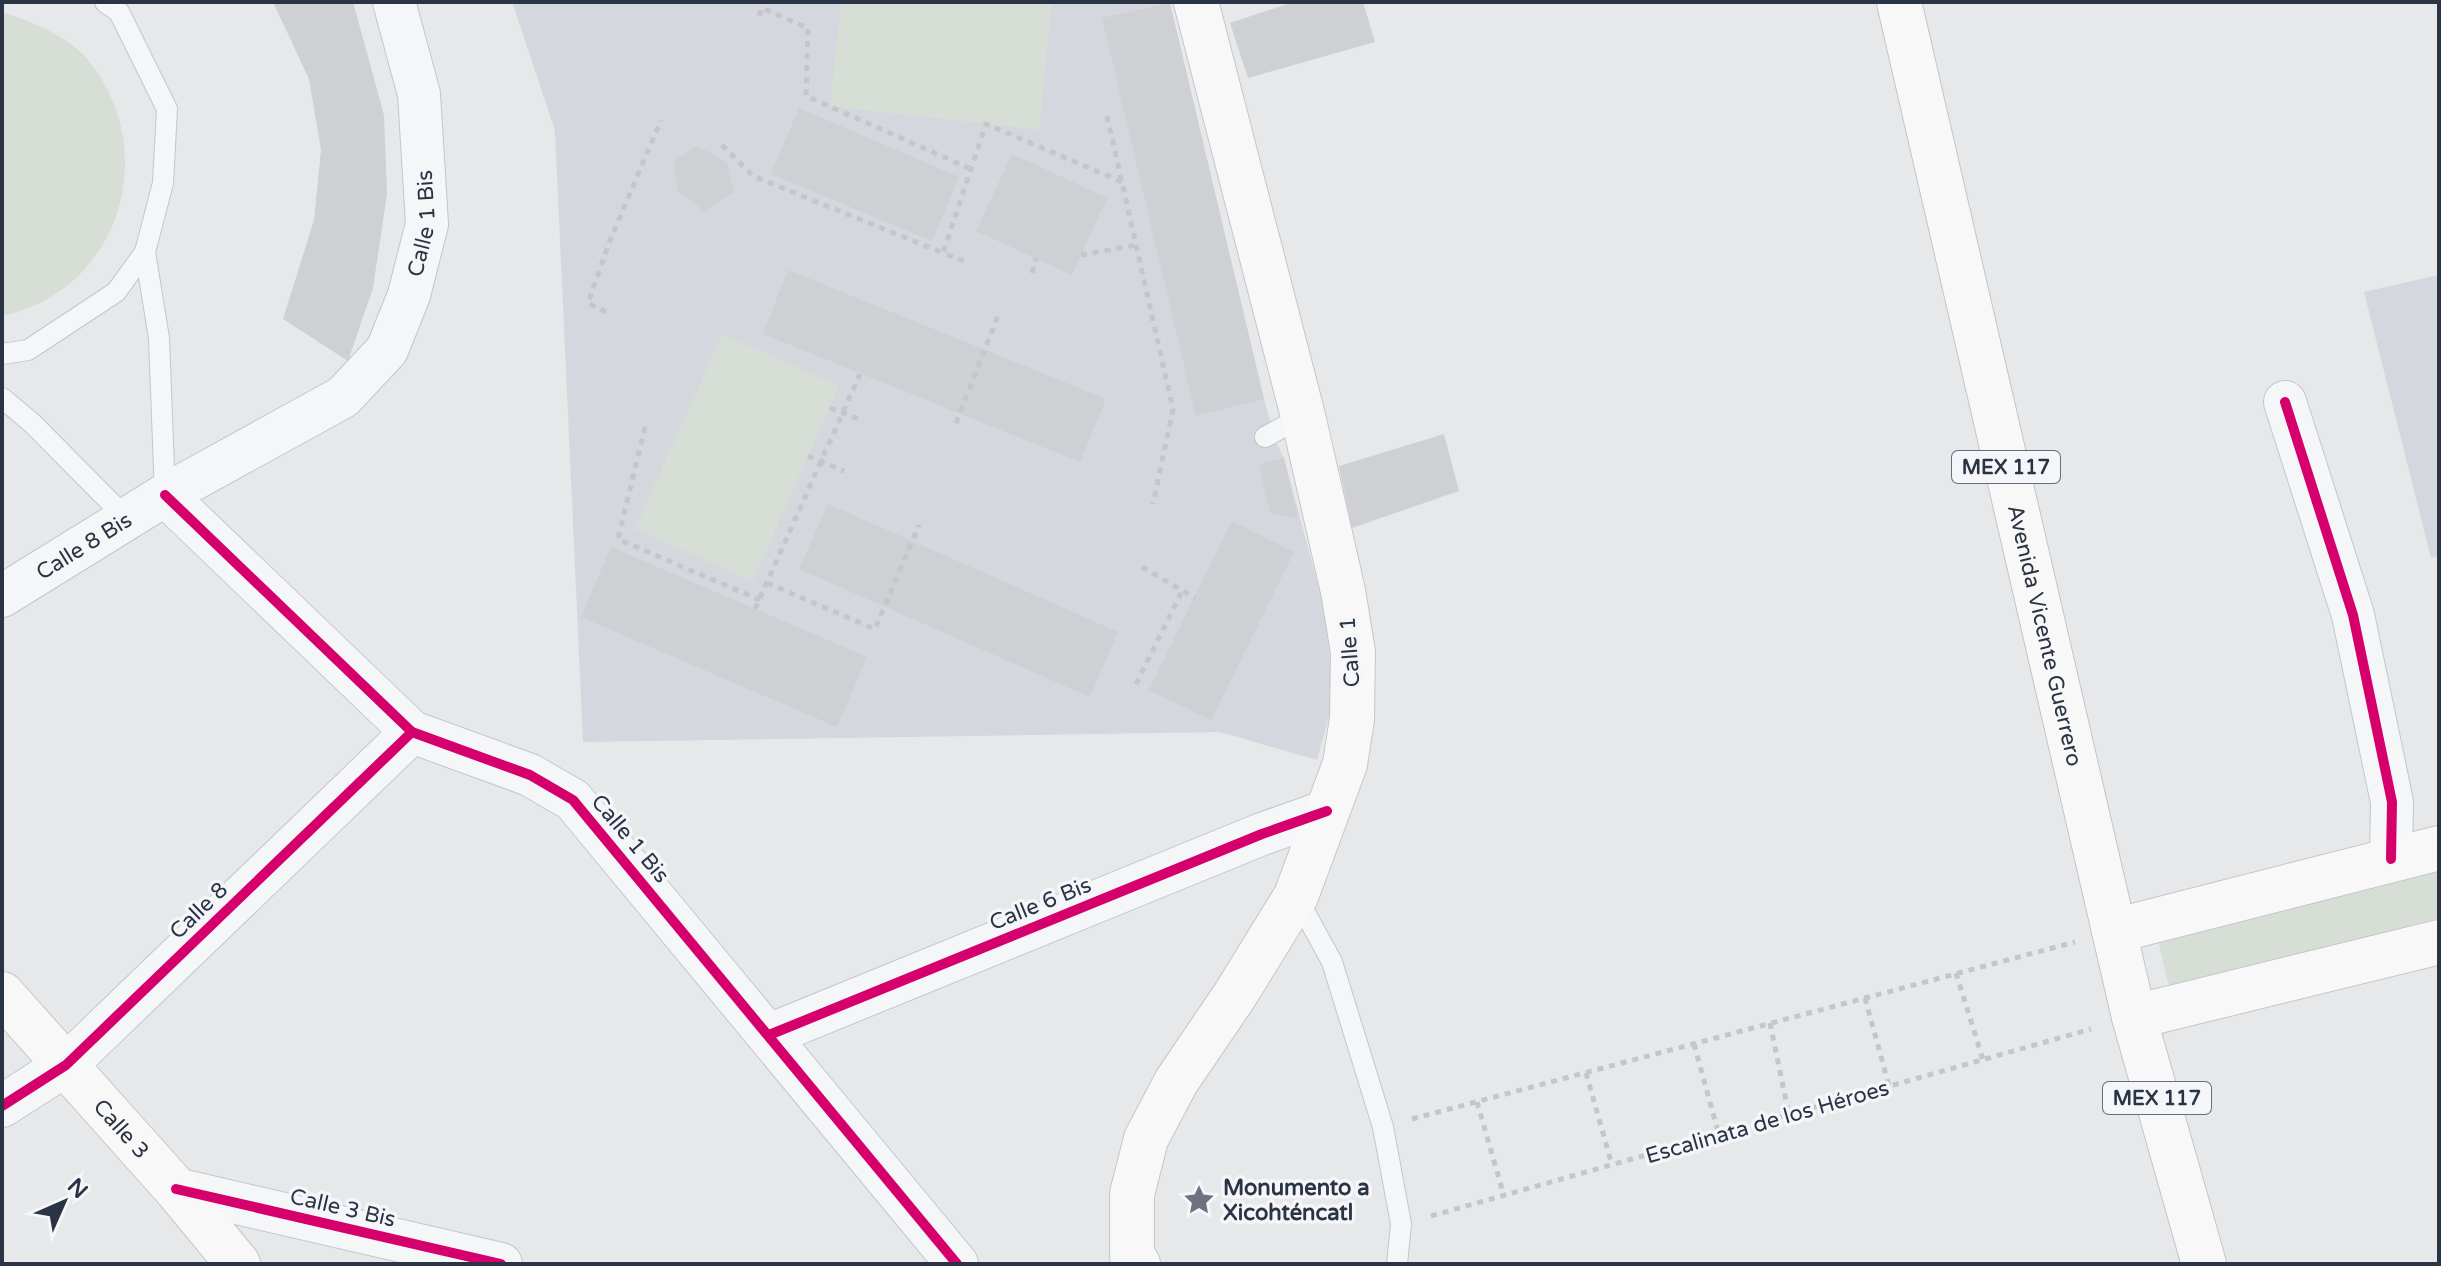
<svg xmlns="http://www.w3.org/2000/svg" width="2441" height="1266" font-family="'Varela Round',sans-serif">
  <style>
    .built { fill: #d4d7dd }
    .green { fill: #d6ded6 }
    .building { fill: #ced0d3 }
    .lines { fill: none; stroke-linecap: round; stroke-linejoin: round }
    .lane-casing { stroke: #c4c6c8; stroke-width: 22 }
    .street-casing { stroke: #c4c6c8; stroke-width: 44 }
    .secondary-casing { stroke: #c4c6c8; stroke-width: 46 }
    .primary-casing { stroke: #c2c5c8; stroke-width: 46 }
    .path { stroke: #c5c6ca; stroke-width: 5; stroke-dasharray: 6 6; stroke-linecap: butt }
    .lane { stroke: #f5f6f7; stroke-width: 20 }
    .street { stroke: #f5f6f7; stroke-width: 42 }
    .secondary { stroke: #f8f8f8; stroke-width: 44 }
    .primary { stroke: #f8f8f8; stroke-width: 44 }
    .cycleway-casing { stroke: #f4f6f9; stroke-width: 15 }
    .cycleway { stroke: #d6006c; stroke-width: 10 }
    .labels { text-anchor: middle; stroke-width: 7; stroke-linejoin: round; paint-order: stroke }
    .shield { fill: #f4f6f9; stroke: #676e7b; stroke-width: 2 }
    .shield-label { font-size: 20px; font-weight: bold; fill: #2b3445 }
    .street-label { font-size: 22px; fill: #2b3445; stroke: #f4f6f9 }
    .poi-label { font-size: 22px; font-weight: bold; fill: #2b3445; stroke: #f4f6f9; text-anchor: start }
  </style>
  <rect width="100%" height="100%" fill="#e6e8ea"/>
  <g class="built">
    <path d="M512,2H1169L1264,399L1276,442L1284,458L1325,611L1334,698L1317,760L1220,732L583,742L555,131Z"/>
    <path d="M2439,275V556L2431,558L2364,292Z"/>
  </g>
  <g class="green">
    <path d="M841,2H1052L1039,130L830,106Z"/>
    <path d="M2,12C32,22 65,34 87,59C163,150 120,291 2,316Z"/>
    <path d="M722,334L839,386L753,581L635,529Z"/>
    <path d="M2439,863V918L2169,988L2157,935Z"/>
  </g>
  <g class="building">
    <path d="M273,2H353L384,115L387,194L373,288L348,361L283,319L314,220L321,150L309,79Z"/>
    <path d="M1293,2H1363L1375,42L1248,78L1230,23Z"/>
    <path d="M1170,3L1264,399L1196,416L1102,18Z"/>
    <path d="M799,108L959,177L932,241L771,174Z"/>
    <path d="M697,146L727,162L734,192L704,211L678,192L674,161Z"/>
    <path d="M1012,154L1107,198L1072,275L976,231Z"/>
    <path d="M788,270L1106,399L1080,462L763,334Z"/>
    <path d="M1444,434L1459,491L1352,528L1339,466Z"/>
    <path d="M1284,458L1298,518L1270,513L1259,464Z"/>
    <path d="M828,504L1118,632L1090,697L799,569Z"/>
    <path d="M1232,521L1294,552L1211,720L1149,690Z"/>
    <path d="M611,547L867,657L837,727L581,617Z"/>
  </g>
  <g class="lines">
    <defs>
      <g id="lane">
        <path d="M145,252L159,338L165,495"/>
        <path d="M2,354L28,350L116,292L145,252L163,183L167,109L119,12L105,2"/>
        <path d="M2,398L32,423L126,518"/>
        <path d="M1265,437L1303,416"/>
        <path d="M1296,896L1332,962L1383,1127L1401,1224L1397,1264"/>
      </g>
      <g id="street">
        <path d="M2285,402L2353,615L2392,802L2391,859"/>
        <path d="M165,495L412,732L530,775L573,800L957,1264"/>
        <path id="s1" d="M2,596L165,495L343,397L387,350L409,295L427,224L419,94L394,2"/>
        <path d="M769,1035L1262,834L1327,811"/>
        <path d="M2,1106L66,1065L412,732"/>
        <path d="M176,1189L501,1264"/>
      </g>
      <g id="secondary">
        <path d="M2114,931L2439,848"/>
        <path id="s2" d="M2,994L176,1189L238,1264"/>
        <path d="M2134,1017L2439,942"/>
        <path d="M1138,1264L1132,1256V1194L1146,1139L1176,1082L1235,995L1296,896L1345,764L1352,719L1353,652L1343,591L1303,416L1196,2"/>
      </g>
      <g id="primary">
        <path id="s3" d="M1899,2L2134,1017L2204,1264"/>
      </g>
    </defs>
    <use href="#lane" class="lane-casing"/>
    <use href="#street" class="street-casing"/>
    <use href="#secondary" class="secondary-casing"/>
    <use href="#primary" class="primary-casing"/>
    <g class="path">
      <path d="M759,16L762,8L808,28L806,96L971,169"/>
      <path d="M1107,116L1173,409L1153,504"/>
      <path d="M722,145L753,176L943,253"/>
      <path d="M1081,255L1136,245"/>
      <path d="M964,261L943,253L986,124L1122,182"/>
      <path d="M1032,273L1036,258"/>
      <path d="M606,312L588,303L609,243L661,120"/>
      <path d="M830,408L864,421"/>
      <path d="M956,423L999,313"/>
      <path d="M645,427L618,539L760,600"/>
      <path d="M808,456L844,471"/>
      <path d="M1142,567L1195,598"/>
      <path d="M767,583L875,629L919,525"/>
      <path d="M755,609L860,374"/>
      <path d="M1136,684L1182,591"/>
      <path d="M1956,973L1983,1060"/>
      <path d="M1865,998L1889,1086"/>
      <path d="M1770,1023L1789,1115"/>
      <path d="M1694,1044L1719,1135"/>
      <path d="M1586,1073L1612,1165"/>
      <path d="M1477,1102L1504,1196"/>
      <path d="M1412,1119L2075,942"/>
      <path d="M1431,1216L2091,1029"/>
    </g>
    <use href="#lane" class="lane"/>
    <use href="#street" class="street"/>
    <use href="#secondary" class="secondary"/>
    <use href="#primary" class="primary"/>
    <defs>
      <g id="cycleway">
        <path d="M2285,402L2353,615L2392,802L2391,859"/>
        <path d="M165,495L412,732L530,775L573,800L957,1264"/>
        <path d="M769,1035L1262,834L1327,811"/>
        <path d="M2,1106L66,1065L412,732"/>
        <path d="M176,1189L501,1264"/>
      </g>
    </defs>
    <use href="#cycleway" class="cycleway-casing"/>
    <use href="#cycleway" class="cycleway"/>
  </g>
  <defs>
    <symbol id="sight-bare" viewBox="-9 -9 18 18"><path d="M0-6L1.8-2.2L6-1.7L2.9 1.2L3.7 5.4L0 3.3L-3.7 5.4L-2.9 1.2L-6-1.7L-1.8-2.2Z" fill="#6c737f" stroke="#f4f6f9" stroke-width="2.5" paint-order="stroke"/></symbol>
  </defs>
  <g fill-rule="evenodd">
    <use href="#sight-bare" x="1177" y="1178" width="44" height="44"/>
  </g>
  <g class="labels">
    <g class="shield">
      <rect x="1952" y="451" width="108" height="32" rx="6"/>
      <rect x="2103" y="1082" width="108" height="32" rx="6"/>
    </g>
    <g class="shield-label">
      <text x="2006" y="474">MEX 117</text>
      <text x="2157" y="1105">MEX 117</text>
    </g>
    <g class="street-label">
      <text dy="8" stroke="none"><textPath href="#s1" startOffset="592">Calle 1 Bis</textPath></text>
      <text dy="8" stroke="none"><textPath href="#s1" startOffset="96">Calle 8 Bis</textPath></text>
      <text dy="8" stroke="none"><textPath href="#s3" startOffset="650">Avenida Vicente Guerrero</textPath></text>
      <text transform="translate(1349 652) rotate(-94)" y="8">Calle 1</text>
      <text transform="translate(631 838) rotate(50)" y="8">Calle 1 Bis</text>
      <text transform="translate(1040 903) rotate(-22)" y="8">Calle 6 Bis</text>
      <text transform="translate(198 910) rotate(-44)" y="8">Calle 8</text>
      <text transform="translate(1767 1121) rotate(-16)" y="8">Escalinata de los Héroes</text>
      <text dy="8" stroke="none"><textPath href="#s2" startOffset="180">Calle 3</textPath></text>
      <text transform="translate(343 1207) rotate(13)" y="8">Calle 3 Bis</text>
    </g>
    <g class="poi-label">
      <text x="1223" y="1195">Monumento a<tspan x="1223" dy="25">Xicohténcatl</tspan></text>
    </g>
  </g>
  <rect width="2441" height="1266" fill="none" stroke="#2b3445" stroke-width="8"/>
  <g transform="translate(64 1202) rotate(45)" stroke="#f4f6f9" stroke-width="6" paint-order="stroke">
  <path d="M0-6L14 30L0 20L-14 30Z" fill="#2b3445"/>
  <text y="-12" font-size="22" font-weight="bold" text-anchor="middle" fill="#2b3445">N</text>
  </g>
</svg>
